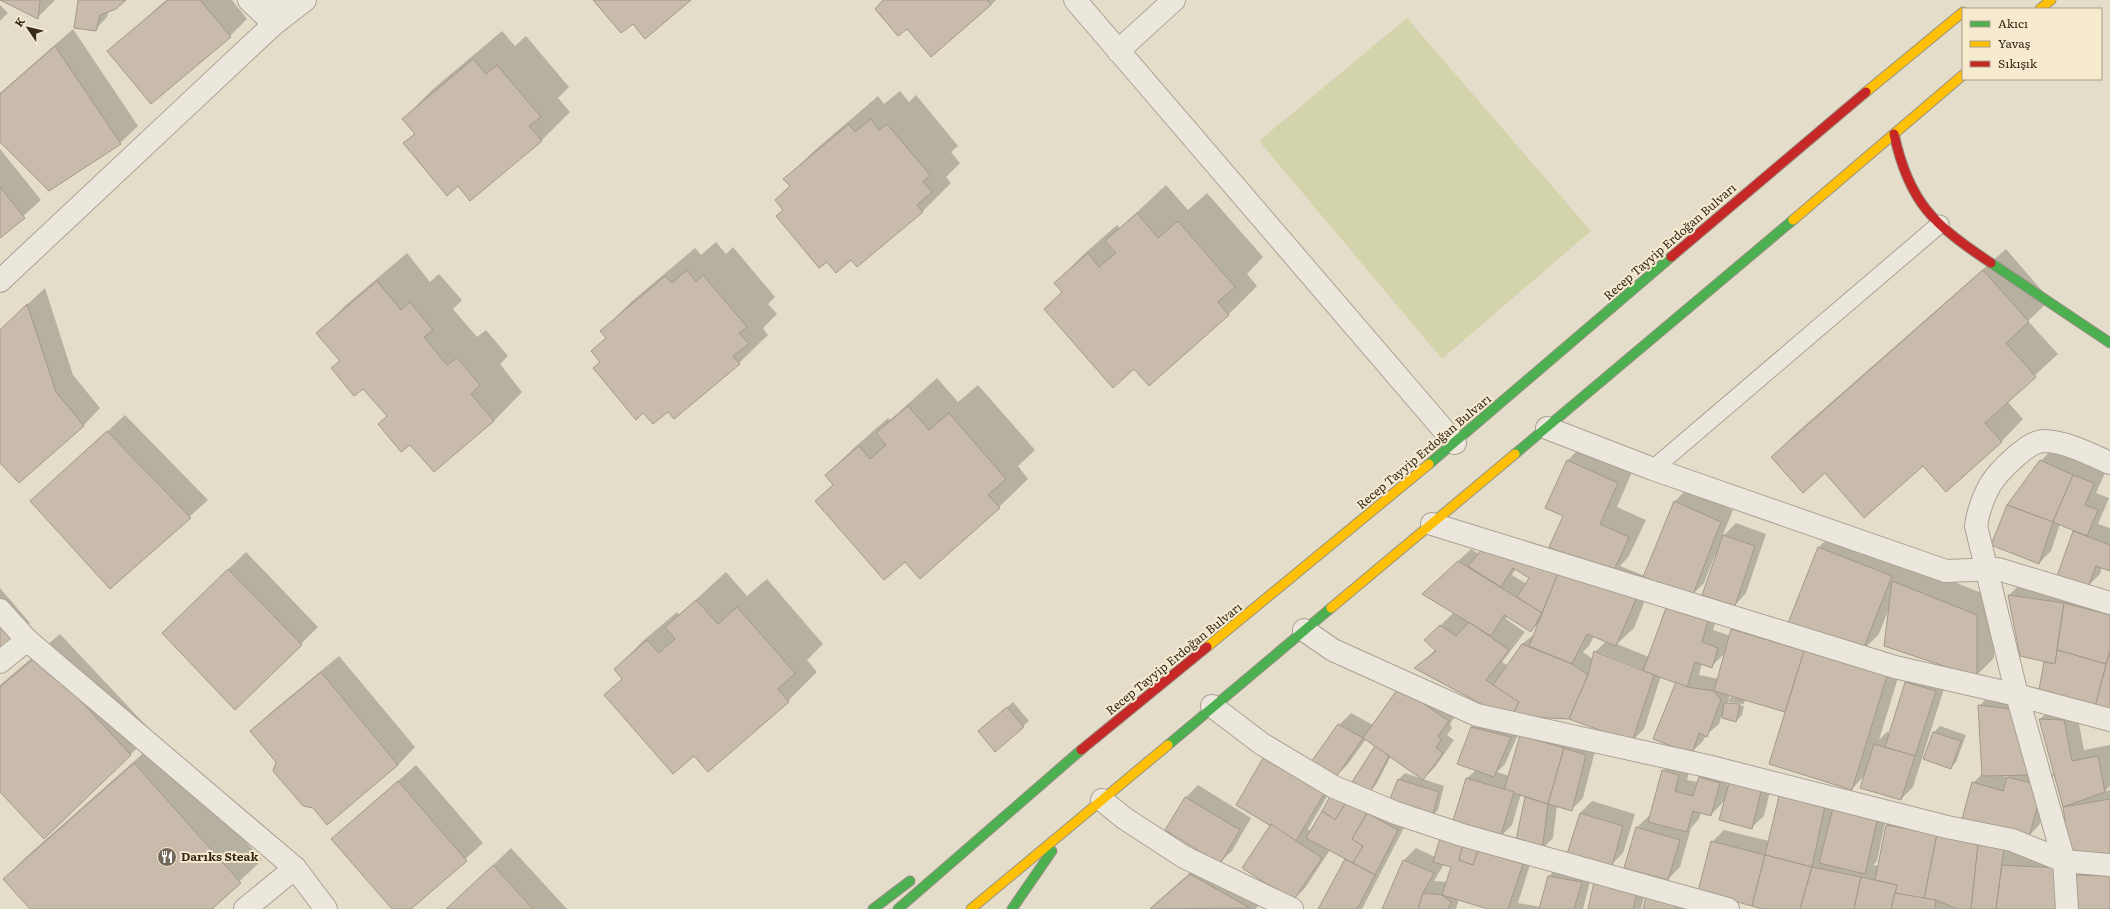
<svg xmlns="http://www.w3.org/2000/svg" width="2110" height="909" font-family="Literata,serif">
  <style>
    .green { fill: #d4d4ac }
    .shadow { fill: #0003; fill-rule: evenodd }
    .building { fill: #c8bbab; stroke: #a4988a }
    .lines { fill: none; stroke-linecap: round; stroke-linejoin: round }
    .lane-casing { stroke: #a9a194; stroke-width: 19 }
    .street-casing { stroke: #a9a194; stroke-width: 24 }
    .fast-casing { stroke: #999184; stroke-width: 11 }
    .slow-casing { stroke: #999184; stroke-width: 11 }
    .jam-casing { stroke: #999184; stroke-width: 11 }
    .lane { stroke: #ece7dd; stroke-width: 17 }
    .street { stroke: #ece7dd; stroke-width: 22 }
    .fast { stroke: #4caf50; stroke-width: 9 }
    .slow { stroke: #ffc107; stroke-width: 9 }
    .jam { stroke: #c62828; stroke-width: 9 }
    .labels { text-anchor: middle; stroke-width: 4; stroke-linejoin: round; paint-order: stroke }
    .street-label { font-size: 12px; fill: #372a1c; stroke: #f6ebcf }
    .poi-label { font-size: 12px; font-weight: bold; fill: #372a1c; stroke: #f6ebcf; text-anchor: start }
  </style>
  <rect width="100%" height="100%" fill="#e4ddca"/>
  <path class="green" d="M1407,18L1591,231L1442,359L1259,141Z"/>
  <g class="shadow">
    <path d="M2,0H55L37,18Z"/>
    <path d="M79,0H125L109,10L107,17L95,30Z"/>
    <path d="M166,0H232L247,19L230,36L108,52Z"/>
    <path d="M885,0H996L991,5Z"/>
    <path d="M0,5L8,13L0,21Z"/>
    <path d="M73,29L138,126L120,143L0,141V93Z"/>
    <path d="M502,31L515,46L526,36L569,87L558,98L570,112L541,141L459,185L405,143L415,133L403,119L432,90Z"/>
    <path d="M900,91L909,102L916,95L958,146L951,152L960,163L946,177L951,183L922,212L851,259L784,210L776,200L790,185L785,179L814,151L878,96L884,104Z"/>
    <path d="M0,149L41,200L0,237Z"/>
    <path d="M1166,185L1188,210L1207,193L1263,257L1247,274L1257,286L1229,314L1063,291L1055,283L1084,254L1117,225L1120,228Z"/>
    <path d="M716,242L726,254L733,247L775,297L768,304L777,314L763,328L768,335L739,363L668,410L601,361L592,351L607,337L602,331L631,302L695,248L701,255Z"/>
    <path d="M2006,249L2050,300L2028,321L2058,354L2007,401L2023,419L2002,441L1946,491L1923,465L1825,472L1772,457L1794,435Z"/>
    <path d="M407,253L430,282L439,274L462,300L453,309L477,337L486,330L508,356L500,364L522,392L494,421L410,443L363,387L332,368L341,360L318,333L347,304Z"/>
    <path d="M45,288L73,375L100,408L83,426L0,462V330Z"/>
    <path d="M937,378L958,402L978,385L1035,450L1018,466L1028,479L999,507L920,577L905,561L816,501L834,484L826,475L855,447L888,418L890,420Z"/>
    <path d="M125,415L208,500L111,588L32,501Z"/>
    <path d="M1585,443L1635,465L1617,507L1646,520L1629,556L1620,566L1645,576L1675,501L1687,489L1733,510L1722,537L1736,523L1766,534L1746,593L1735,605L1715,555L1704,583L1692,595L1653,580L1634,628L1617,644L1649,657L1667,609L1679,597L1720,609L1713,630L1731,636L1732,630L1750,613L1789,624L1819,547L1836,530L1909,558L1904,570L1910,564L1994,598V658L1977,675L1888,611L1879,634L1866,647L1904,658L1879,740L1887,732L1890,733L1906,682L1918,670L1947,679L1913,787L1901,799L1865,775L1852,789L1786,711L1745,699L1744,704L1728,702V704L1744,706L1742,715L1736,721L1721,717L1719,724L1706,735L1703,741L1691,753L1677,681L1661,676L1644,729L1632,741L1569,718L1416,668L1436,649L1426,640L1454,612L1436,582L1471,549L1479,554L1567,562L1564,515L1568,460ZM1516,568L1530,578L1527,584L1512,575ZM1507,616L1531,631L1540,622L1536,633L1522,644L1508,666L1502,662L1525,632L1506,619ZM1594,636L1606,641L1595,652L1593,659L1583,652L1589,646ZM1726,652L1719,679L1699,675L1702,663L1712,666ZM1601,653L1648,672L1647,674L1601,656ZM1730,695L1737,697L1736,698L1731,697L1728,701Z"/>
    <path d="M2053,448L2106,471L2096,493L2109,498L2098,524L2110,528V569L2102,567L2100,574L2088,586L2058,575L2074,530L2060,524L2051,551L2039,563L2008,505L2041,461Z"/>
    <path d="M246,552L318,627L301,644L180,616Z"/>
    <path d="M726,572L747,596L767,579L823,644L807,660L817,672L788,701L694,754L605,695L623,678L615,669L644,640L677,612L679,615Z"/>
    <path d="M2021,583L2110,601V714L2039,694L2045,662L2009,595Z"/>
    <path d="M0,588L30,623L0,652Z"/>
    <path d="M60,634L153,733L44,837L0,790V685Z"/>
    <path d="M339,656L415,747L398,765L277,761L252,731L269,714Z"/>
    <path d="M1400,687L1460,709L1450,724L1452,728L1447,735L1454,740L1435,767L1423,779L1444,786L1438,810L1432,816L1399,779L1405,773L1423,779L1391,756L1376,785L1370,791L1376,746L1366,739L1348,764L1336,776L1339,725L1351,713L1373,725Z"/>
    <path d="M1991,694L2030,699L2037,770L2054,774L2040,824L2029,836L1973,783L1983,773L1979,706ZM2011,774L2008,777L2000,775Z"/>
    <path d="M1013,702L1029,721L995,751L985,726Z"/>
    <path d="M2052,708L2076,709L2084,750L2110,745V786L2105,791L2110,790V854L2064,807L2040,719Z"/>
    <path d="M1483,715L1522,726L1505,764L1497,772L1509,776L1521,736L1597,743L1583,798L1571,810L1557,805L1553,838L1541,850L1516,844L1526,796L1521,794L1512,825L1500,837L1466,779L1476,770L1471,727Z"/>
    <path d="M1940,726L1966,735L1956,762L1950,768L1924,759L1934,732Z"/>
    <path d="M157,741L262,860L210,909H31L4,879L26,857Z"/>
    <path d="M1276,747L1336,781L1308,829L1311,832L1333,794L1409,818L1362,909H1319L1346,858L1330,850L1305,888L1293,900L1272,824L1264,759Z"/>
    <path d="M1675,759L1691,763L1687,780L1698,782L1699,778L1711,766L1731,771L1727,786L1742,771L1773,779L1764,816L1752,827L1725,800L1711,815L1701,812L1699,819L1691,828L1680,867L1668,879L1625,868L1637,827L1649,816H1651L1663,771Z"/>
    <path d="M416,765L483,843L410,909H393L332,839Z"/>
    <path d="M1792,784L1888,809L1877,861L1873,865L1879,866L1886,825L1898,813L2015,836L2013,853L2070,857L2068,909H1767L1712,842L1724,830L1769,841L1780,796Z"/>
    <path d="M1198,785L1251,818L1232,851L1219,863L1267,890L1256,909H1149L1209,856L1166,830L1186,797Z"/>
    <path d="M1592,801L1635,814L1623,853L1611,865L1580,813Z"/>
    <path d="M511,848L567,909H447Z"/>
    <path d="M1416,848L1435,857L1534,852L1518,903L1541,907L1548,877L1560,865L1593,870L1583,909H1491L1459,899L1456,909H1383L1404,860ZM1444,864L1452,867L1447,882L1434,881Z"/>
    <path d="M2086,864H2110V909L2074,876Z"/>
    <path d="M1648,881L1641,909H1588Z"/>
    <path d="M1687,892L1683,909H1644Z"/>
  </g>
  <g class="building">
    <path d="M0,0H40L38,19Z"/>
    <path d="M78,0H126L116,9L100,15L96,31L74,28Z"/>
    <path d="M168,0H200L231,37L151,104L107,51Z"/>
    <path d="M593,0H691L645,39L633,24L621,33Z"/>
    <path d="M883,0H987L991,5L931,57L907,29L898,36L875,9Z"/>
    <path d="M55,46L121,144L49,191L0,142V94Z"/>
    <path d="M473,59L486,74L497,65L541,117L529,126L542,141L470,201L458,186L447,196L403,143L415,134L402,119Z"/>
    <path d="M871,119L879,130L887,124L930,175L923,182L932,192L917,205L923,212L857,267L851,260L836,273L827,262L819,268L776,216L783,210L775,200L790,186L783,179L849,124L855,132Z"/>
    <path d="M0,187L25,218L0,238Z"/>
    <path d="M1137,213L1158,238L1178,221L1235,287L1218,302L1229,315L1149,386L1134,369L1113,388L1044,309L1062,292L1054,283L1088,253L1099,267L1116,253L1105,241Z"/>
    <path d="M687,270L696,282L703,275L747,327L739,333L749,344L733,356L740,364L674,419L668,412L653,424L643,413L636,420L593,368L600,362L591,351L606,338L600,331L665,276L672,283Z"/>
    <path d="M1983,270L2029,322L2006,343L2036,377L1985,423L2002,442L1946,492L1923,466L1864,518L1825,473L1803,493L1771,457Z"/>
    <path d="M377,281L401,310L410,302L433,330L424,337L447,365L457,358L480,385L471,394L494,421L434,472L410,445L401,452L378,424L387,416L363,389L354,396L331,368L340,361L316,333Z"/>
    <path d="M27,304L56,392L84,426L19,483L0,463V330Z"/>
    <path d="M908,406L929,430L949,413L1006,479L988,495L1000,508L920,579L905,562L884,580L815,501L833,485L825,475L859,446L870,459L886,445L876,433Z"/>
    <path d="M107,431L191,518L110,589L30,501Z"/>
    <path d="M1567,460L1618,483L1600,524L1629,537L1612,575L1549,547L1563,516L1545,508Z"/>
    <path d="M2040,460L2073,475L2053,522L2007,505Z"/>
    <path d="M2073,475L2094,483L2085,505L2098,510L2087,536L2053,522Z"/>
    <path d="M1674,501L1721,522L1692,597L1643,577Z"/>
    <path d="M2007,505L2053,522L2039,564L1991,545Z"/>
    <path d="M2073,531L2110,545V571L2096,566L2088,587L2057,576Z"/>
    <path d="M1723,535L1755,546L1735,606L1702,595Z"/>
    <path d="M1818,547L1892,576L1862,652L1788,623Z"/>
    <path d="M1483,548L1558,574L1542,613L1517,597L1529,578L1513,568L1501,587L1468,566Z"/>
    <path d="M1458,561L1542,613L1531,632L1504,615L1491,636L1422,594Z"/>
    <path d="M1561,566L1637,597L1616,646L1587,634L1572,664L1529,646Z"/>
    <path d="M228,569L302,645L235,710L162,633Z"/>
    <path d="M1892,581L1977,615V677L1884,646Z"/>
    <path d="M2008,595L2064,603L2055,664L2020,656Z"/>
    <path d="M696,600L718,624L737,607L795,673L778,689L789,702L708,772L694,756L673,774L604,695L622,679L614,669L647,640L659,653L675,639L665,627Z"/>
    <path d="M2064,603L2110,615V650L2106,664L2057,650Z"/>
    <path d="M1666,608L1708,621L1702,642L1718,648L1712,668L1695,662L1687,687L1643,671Z"/>
    <path d="M1469,622L1509,650L1486,680L1519,702L1512,716L1483,705L1414,668L1436,651L1424,640L1440,625L1456,636Z"/>
    <path d="M0,626L13,641L0,653Z"/>
    <path d="M1731,629L1804,651L1785,712L1714,691Z"/>
    <path d="M1522,644L1572,664L1588,675L1569,719L1512,716L1519,702L1493,685Z"/>
    <path d="M2057,650L2106,664L2094,711L2038,695L2044,662L2055,664Z"/>
    <path d="M2110,650V715L2094,711Z"/>
    <path d="M1594,651L1654,675L1632,742L1569,719L1588,675Z"/>
    <path d="M1804,651L1887,676L1852,790L1769,764Z"/>
    <path d="M38,655L131,755L44,839L0,792V687Z"/>
    <path d="M321,672L398,765L327,825L313,808L303,806L273,771L276,762L250,731Z"/>
    <path d="M1676,682L1687,687L1714,691L1721,700L1707,737L1699,733L1692,754L1653,739Z"/>
    <path d="M1905,682L1936,691L1915,756L1885,747Z"/>
    <path d="M1399,687L1449,721L1438,736L1441,740L1436,748L1443,753L1423,780L1363,738Z"/>
    <path d="M1724,703L1740,704L1736,722L1722,718Z"/>
    <path d="M1978,705L2018,710L2033,775L1982,776Z"/>
    <path d="M1007,707L1024,727L995,752L978,731Z"/>
    <path d="M2039,719L2064,720L2072,761L2098,756L2105,792L2063,807Z"/>
    <path d="M1338,724L1363,738L1336,777L1311,762Z"/>
    <path d="M1471,727L1511,737L1494,777L1457,764Z"/>
    <path d="M1933,732L1961,741L1951,769L1923,759Z"/>
    <path d="M1520,735L1564,748L1548,804L1504,790Z"/>
    <path d="M1874,744L1915,756L1901,800L1860,788Z"/>
    <path d="M1375,746L1389,756L1370,792L1352,782Z"/>
    <path d="M1564,748L1586,755L1572,811L1548,804Z"/>
    <path d="M1263,758L1324,794L1296,841L1236,805Z"/>
    <path d="M134,763L241,883L212,909H30L3,879Z"/>
    <path d="M1662,770L1679,775L1675,791L1693,796L1699,777L1720,783L1711,816L1693,811L1687,832L1648,822Z"/>
    <path d="M2007,777L2043,786L2029,837L1962,819L1972,782L2003,791Z"/>
    <path d="M1466,778L1514,792L1500,838L1452,824Z"/>
    <path d="M1398,779L1439,792L1432,817L1389,801Z"/>
    <path d="M398,781L467,861L411,909H392L331,839Z"/>
    <path d="M1729,783L1761,791L1752,829L1719,820Z"/>
    <path d="M1332,793L1347,801L1335,820L1322,811Z"/>
    <path d="M1779,796L1825,806L1812,867L1765,855Z"/>
    <path d="M1185,797L1240,830L1220,864L1165,830Z"/>
    <path d="M1525,797L1548,804L1542,851L1515,845Z"/>
    <path d="M2110,799V855L2070,851L2063,807Z"/>
    <path d="M1347,801L1367,813L1352,839L1363,846L1353,863L1306,838L1322,811L1335,820Z"/>
    <path d="M1833,808L1877,821L1865,874L1819,863Z"/>
    <path d="M1367,813L1398,830L1375,875L1353,863L1363,846L1352,839Z"/>
    <path d="M1580,813L1623,826L1612,866L1567,854Z"/>
    <path d="M1271,824L1322,858L1293,901L1242,868Z"/>
    <path d="M1886,825L1937,834L1924,899L1895,893L1897,885L1875,880Z"/>
    <path d="M1636,827L1680,840L1668,880L1624,868Z"/>
    <path d="M1937,834L1978,845L1971,909H1957L1936,900L1924,899Z"/>
    <path d="M1440,838L1463,845L1459,860L1473,865L1478,850L1523,864L1508,909H1488L1442,895L1451,867L1433,862Z"/>
    <path d="M1711,841L1765,855L1752,906L1698,891Z"/>
    <path d="M1463,845L1478,850L1473,865L1459,860Z"/>
    <path d="M1978,845L2004,848L1996,909H1971Z"/>
    <path d="M1765,855L1812,867L1800,909H1762L1752,906Z"/>
    <path d="M1345,859L1375,875L1357,909H1318Z"/>
    <path d="M1403,860L1434,873L1423,893L1418,909H1382Z"/>
    <path d="M493,865L533,909H446Z"/>
    <path d="M2002,865L2058,868L2056,909H1996Z"/>
    <path d="M1812,867L1861,877L1854,909H1800Z"/>
    <path d="M1190,874L1250,908L1150,909Z"/>
    <path d="M2073,875L2110,876V909H2072Z"/>
    <path d="M1548,876L1582,882L1574,909H1539Z"/>
    <path d="M1861,877L1897,885L1891,909H1854Z"/>
    <path d="M1594,882L1637,893L1633,909H1588Z"/>
    <path d="M1423,893L1442,895L1451,902L1448,909H1418Z"/>
    <path d="M1895,893L1936,900L1935,909H1891Z"/>
    <path d="M1646,896L1676,904L1675,909H1643Z"/>
  </g>
  <g class="lines">
    <defs>
      <path id="lane" d="M1653,469L1940,224"/>
      <g id="street">
        <path d="M249,0L274,24L277,0"/>
        <path d="M1075,0L1455,443"/>
        <path d="M1118,51L1174,0"/>
        <path d="M0,281L274,24L305,0"/>
        <path d="M1547,428L1653,469L1946,571L1998,569L2110,603"/>
        <path d="M1432,524L1895,667L2017,695L2110,720"/>
        <path d="M0,610L27,640L295,868L326,909"/>
        <path d="M1304,630L1333,650L1477,715L1707,766L1947,827L2012,840L2064,861L2110,865"/>
        <path d="M0,662L27,640"/>
        <path d="M1212,706L1262,744L1334,787L1396,813L1462,835L1728,909"/>
        <path d="M1102,800L1124,818L1184,857L1292,909"/>
        <path d="M245,909L295,868"/>
        <path d="M2067,909L2064,861L2017,695L1976,526C1978,511 1983,498 1990,485C1998,472 2027,442 2043,441C2065,441 2090,454 2110,463"/>
      </g>
      <g id="fast">
        <path d="M1991,263L2110,343"/>
        <path d="M1515,454L1793,220"/>
        <path d="M1429,464L1671,257"/>
        <path d="M1168,745L1331,608"/>
        <path d="M873,909L910,881"/>
        <path d="M898,909L1081,750"/>
        <path d="M1012,909L1052,851"/>
      </g>
      <g id="slow">
        <path d="M2040,9L2051,0"/>
        <path d="M1866,92L1963,12"/>
        <path d="M1793,220L1963,75"/>
        <path d="M1331,608L1515,454"/>
        <path d="M1207,647L1429,464"/>
        <path d="M971,909L1168,745"/>
      </g>
      <g id="jam">
        <path d="M1894,134C1909,203 1934,225 1991,263"/>
        <path d="M1671,257L1866,92"/>
        <path d="M1081,750L1207,647"/>
      </g>
    </defs>
    <use href="#lane" class="lane-casing"/>
    <use href="#street" class="street-casing"/>
    <use href="#fast" class="fast-casing"/>
    <use href="#slow" class="slow-casing"/>
    <use href="#jam" class="jam-casing"/>
    <use href="#lane" class="lane"/>
    <use href="#street" class="street"/>
    <use href="#fast" class="fast"/>
    <use href="#slow" class="slow"/>
    <use href="#jam" class="jam"/>
  </g>
  <defs>
    <symbol id="restaurant-disc" viewBox="-11 -11 22 22"><circle r="9.5" fill="#746959" stroke="#f6ebcf"/><path d="M-5-6h1v4h1v-4h1v4h1v-4h1v5L-1.5 .5V6h-2V.5L-5-1ZM5-6V6H3V1.5H1.5Q1.5-4 5-6Z" fill="#fff"/></symbol>
  </defs>
  <g fill-rule="evenodd">
    <use href="#restaurant-disc" x="156" y="846" width="22" height="22"/>
  </g>
  <g class="labels">
    <g class="street-label">
      <text transform="translate(1670 242) rotate(-41)" y="4">Recep Tayyip Erdoğan Bulvarı</text>
      <text transform="translate(1424 452) rotate(-40)" y="4">Recep Tayyip Erdoğan Bulvarı</text>
      <text transform="translate(1174 659) rotate(-39)" y="4">Recep Tayyip Erdoğan Bulvarı</text>
    </g>
    <g class="poi-label">
      <text x="181" y="861">Darıks Steak</text>
    </g>
  </g>
  <rect x="1962" y="8" width="140" height="72" fill="#f6ebcf" stroke="#aa9e87"/>
  <rect x="1970" y="21" width="20" height="6" fill="#4caf50" stroke="#aa9e87"/>
  <text x="1998" y="28" font-size="12" fill="#372a1c">Akıcı</text>
  <rect x="1970" y="41" width="20" height="6" fill="#ffc107" stroke="#aa9e87"/>
  <text x="1998" y="48" font-size="12" fill="#372a1c">Yavaş</text>
  <rect x="1970" y="61" width="20" height="6" fill="#c62828" stroke="#aa9e87"/>
  <text x="1998" y="68" font-size="12" fill="#372a1c">Sıkışık</text>
  <g transform="translate(28 28) rotate(305)" stroke="#f6ebcf" stroke-width="3" paint-order="stroke">
  <path d="M0-3L7 15L0 10L-7 15Z" fill="#372a1c"/>
  <text y="-6" font-size="11" font-weight="bold" text-anchor="middle" fill="#372a1c">K</text>
  </g>
</svg>
